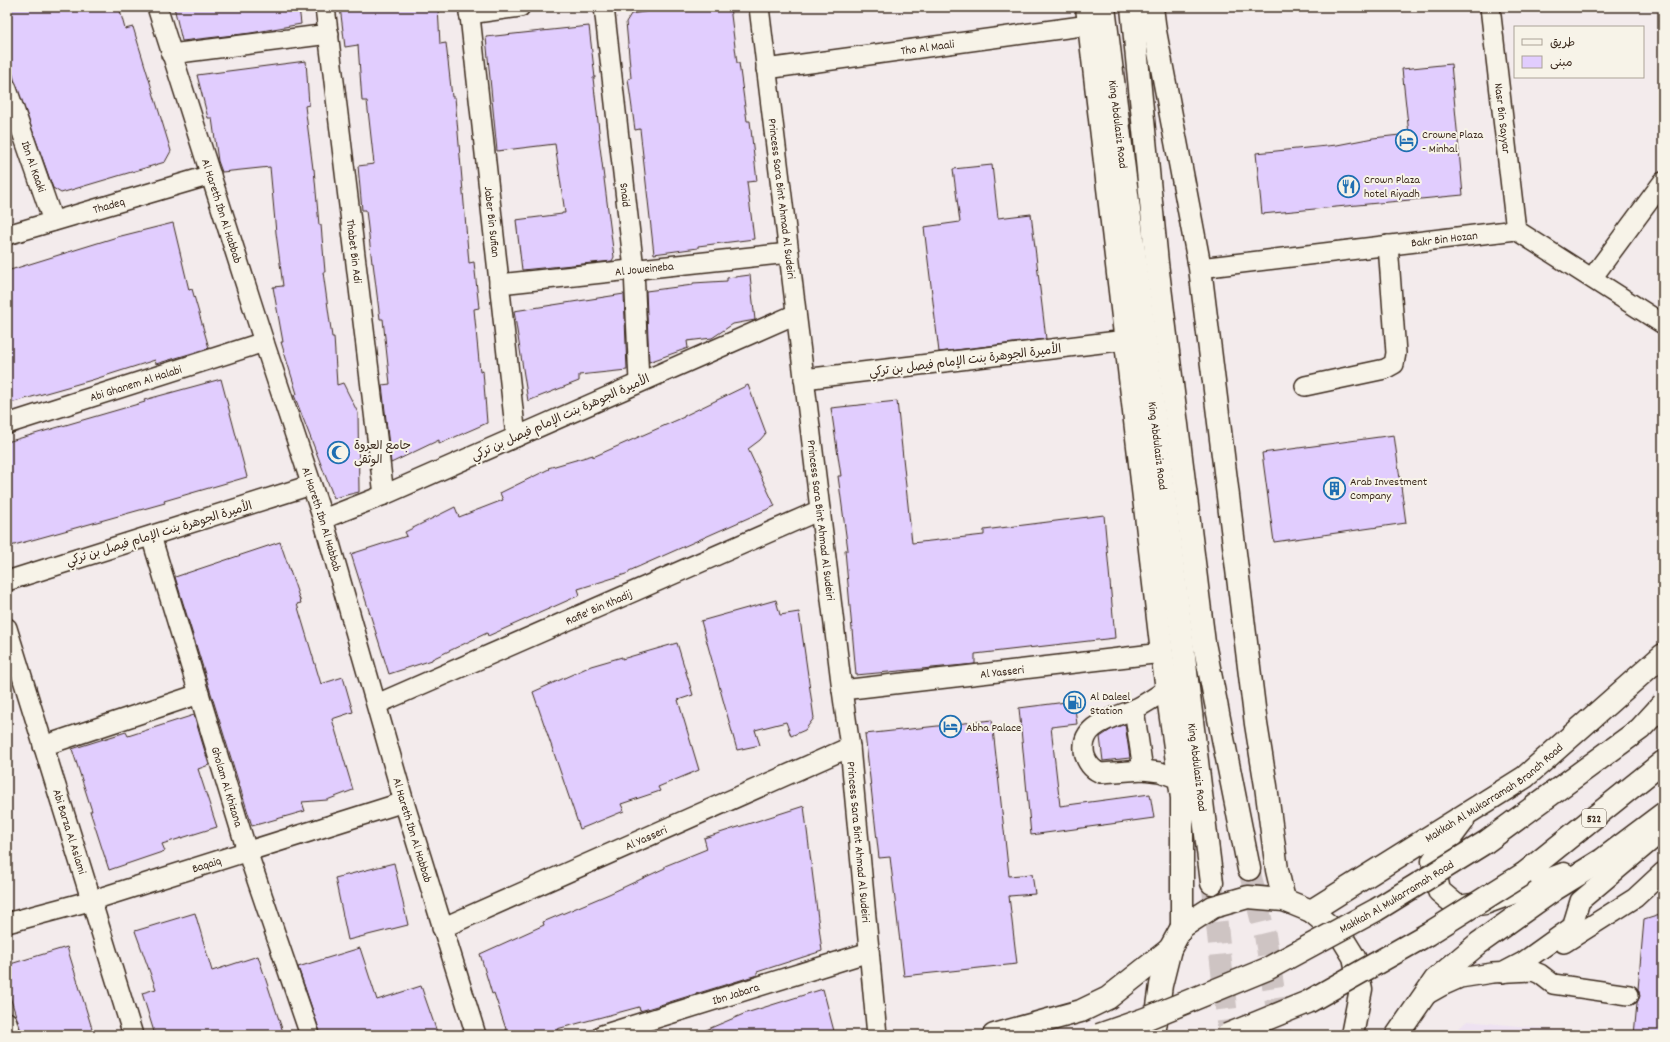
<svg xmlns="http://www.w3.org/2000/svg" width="1670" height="1042" font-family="Dekko,'Playpen Sans Arabic',sans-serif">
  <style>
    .built { fill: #eee2f1 }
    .building { fill: #e1cdfe; stroke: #3b2a1e }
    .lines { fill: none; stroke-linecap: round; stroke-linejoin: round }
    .major-tunnel { stroke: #cec4c3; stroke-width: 22; stroke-dasharray: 22 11; stroke-linecap: butt }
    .minor-casing { stroke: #3b2a1e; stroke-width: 22 }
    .major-casing { stroke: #3b2a1e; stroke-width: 25 }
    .highway-casing { stroke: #3b2a1e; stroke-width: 25 }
    .minor { stroke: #f7f3e8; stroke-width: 19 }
    .major { stroke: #f7f3e8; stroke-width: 22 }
    .highway { stroke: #f7f3e8; stroke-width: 22 }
    .highway-bridge-casing { stroke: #3b2a1e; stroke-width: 25; stroke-linecap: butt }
    .highway-bridge { stroke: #f7f3e8; stroke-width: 22 }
    .labels { text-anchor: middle; stroke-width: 4; stroke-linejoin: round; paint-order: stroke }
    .shield { fill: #f7f3e8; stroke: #73665b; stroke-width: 1 }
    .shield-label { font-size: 11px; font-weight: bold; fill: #3b2a1e }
    .street-label { font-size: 12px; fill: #3b2a1e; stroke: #f7f3e8 }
    .poi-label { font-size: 12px; fill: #3b2a1e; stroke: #f7f3e8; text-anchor: start }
  </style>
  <rect width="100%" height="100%" fill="#f3ebec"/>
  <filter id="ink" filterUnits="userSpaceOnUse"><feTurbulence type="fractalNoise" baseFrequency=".025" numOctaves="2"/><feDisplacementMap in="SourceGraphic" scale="8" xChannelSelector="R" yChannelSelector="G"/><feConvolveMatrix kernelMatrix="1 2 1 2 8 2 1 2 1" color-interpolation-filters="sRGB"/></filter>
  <g filter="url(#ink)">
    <path class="built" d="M1467,1021L1613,1035H1451Z"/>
    <g class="building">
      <path d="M7,7H119L125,29L133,27L171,151L165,162L61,193L53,188L15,82L7,54Z"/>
      <path d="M174,7H299L301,24L251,33L182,41Z"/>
      <path d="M340,7H438L440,44L446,43L452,97H455L469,263L474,262L479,308L474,309L480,372L483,371L487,423L439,444V440L391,463L382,385L390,384L383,319H380L373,263H372L366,210H362L358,166L374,164L367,101H362L358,45L345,47Z"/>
      <path d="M675,7H730L737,63H739L747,121H750L757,181L747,182L754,239L698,246V248L654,254L640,129L635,130L628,79L631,78L626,22L631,14Z"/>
      <path d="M589,26L595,78H593L600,139H599L614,257L612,261L522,270L516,220L562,214V213H565L555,144L497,151L486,37Z"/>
      <path d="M306,61L309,105L305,106L313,169H314L319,225H321L325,272H323L332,337H334L337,385L343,383L358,413L359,492L334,498L294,395L297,394L281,342H283L273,287L283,286L276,233L270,167L222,172L218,161L212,118H208L197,75Z"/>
      <path d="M1451,64L1463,195L1262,214L1256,153L1337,145L1373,138L1409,134L1402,69Z"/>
      <path d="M992,165L998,218L1031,214L1046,339L939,352L924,227L960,222L953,169Z"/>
      <path d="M173,223L189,290L192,289L209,348L156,364L155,360L92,380L7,404V271L117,237Z"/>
      <path d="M750,275L755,320L733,324L712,338L687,341L688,348L649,362L646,291L693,285V283L727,281V278Z"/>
      <path d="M624,294L627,370L579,375V381L528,401L514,311Z"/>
      <path d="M221,379L247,477L164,501L165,503L7,547V442L145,402L144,400Z"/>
      <path d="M748,385L766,433L760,440L748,449L775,506L629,571V573L578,589L580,595L488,636L487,633L432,659V660L389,674L351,554L407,536L405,532L455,507L459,517L503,500L500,493L549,469L548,468L593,455V457L684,417V416Z"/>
      <path d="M897,401L912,543L984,535V530L1104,515L1115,638L975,654V664L856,675L845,550H848L838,476H841L831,408Z"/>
      <path d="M1394,435L1406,523L1274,542L1262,453Z"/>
      <path d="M280,542L301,603L297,604L321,684L343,677L353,712L332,719L353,790L327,800L302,802L305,811L252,826L175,577Z"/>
      <path d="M776,600L780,615L799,612L814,718L805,730L791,736L786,722L755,730L760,745L737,750L701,621Z"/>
      <path d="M677,643L693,695L678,700L699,770L658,787L660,791L621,804L624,811L580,829L533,692L591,666L622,657V659Z"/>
      <path d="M1074,701L1077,724L1051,727L1060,806L1150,794L1154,818L1031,835L1019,708Z"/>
      <path d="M194,715L209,765L198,769L217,827L162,844L165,851L109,870L90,811H92L72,749L126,732L128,736Z"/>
      <path d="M992,720L1009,876L1032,874L1035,894L1009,896L1017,964L904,976L890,857L879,858L865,734Z"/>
      <path d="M1125,724L1130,758L1103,761L1100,737L1112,729Z"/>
      <path d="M804,806L822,951L757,972V975L647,1009L640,1011L639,1007L557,1029L558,1035H508L494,993L492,994L480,954L544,925L543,922L609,894L665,868V866L707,849L704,838Z"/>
      <path d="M394,863L408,925L348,940L335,878Z"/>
      <path d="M195,913L212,971L258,956L284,1035H155L142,993L156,989L135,931Z"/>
      <path d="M1663,914V1035H1634L1637,1003L1640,996L1638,989L1644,920Z"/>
      <path d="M67,947L94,1035H22L7,987V965Z"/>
      <path d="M360,948L377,1000L421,986L438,1035H321L298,967Z"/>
      <path d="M823,989L835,1035H694L746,1013Z"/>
    </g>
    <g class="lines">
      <g class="major-tunnel">
        <path d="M1249,869L1265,935L1281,1035"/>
        <path d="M1213,889L1229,1035"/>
      </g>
      <defs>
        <g id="minor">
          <path id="s1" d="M157,7L264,342L323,519L404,802L476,1035"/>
          <path id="s2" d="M325,7L384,495"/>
          <path id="s3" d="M469,7L516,437"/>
          <path id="s4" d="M604,7L634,269L639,382"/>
          <path id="s5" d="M759,7L842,690L850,747L877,1035"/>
          <path id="s6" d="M1490,7L1516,230"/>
          <path d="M469,14L520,7"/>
          <path d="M171,54L329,34"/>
          <path id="s7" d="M766,69L1089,25"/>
          <path id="s8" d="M7,89L53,221"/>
          <path id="s9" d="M7,235L211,175"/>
          <path id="s10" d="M1200,268L1516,230L1663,324"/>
          <path d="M1592,278L1663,182"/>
          <path id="s11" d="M499,284L789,253"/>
          <path d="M804,379L1126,340"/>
          <path d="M1305,386L1385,369L1394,364L1396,353L1388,245"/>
          <path id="s12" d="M7,424L264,342"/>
          <path d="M323,519L384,495L796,314"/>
          <path id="s13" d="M151,536L247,851L310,1035"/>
          <path d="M7,581L311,485"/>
          <path id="s14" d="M7,628C48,764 92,899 133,1035"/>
          <path d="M1167,689C1157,696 1147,703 1135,709C1114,718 1077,724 1085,756C1088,764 1092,770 1101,773L1143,770L1160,772L1179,779"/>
          <path id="s15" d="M842,690L1162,653"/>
          <path id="s16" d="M377,704L820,510"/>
          <path d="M1134,709L1143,770"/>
          <path d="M43,746L199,694"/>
          <path id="s17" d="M7,923L93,900L404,802"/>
          <path id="s18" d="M442,928L850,747"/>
          <path d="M1564,943L1635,898L1663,872"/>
          <path d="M1502,973L1523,962L1572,927L1580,901L1651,841L1663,824"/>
          <path d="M1426,995L1442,986L1460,978L1492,973L1533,971L1540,974L1553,984L1629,995"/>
          <path d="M7,1022L11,1035"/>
          <path id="s19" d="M602,1035L869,952"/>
        </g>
        <g id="major">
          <path d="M1087,7L1162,653L1182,798V927"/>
          <path id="s20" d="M1104,7L1212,883"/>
          <path d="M1132,7L1157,263L1204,643L1249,869"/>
          <path d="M1152,7L1155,31L1200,268L1256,724L1266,786L1277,870L1284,900"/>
          <path d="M1463,821L1433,861L1439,891L1458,907L1485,903L1564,874"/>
          <path id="s21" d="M1311,911L1525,777L1663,655"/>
          <path d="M994,1035L1081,1011L1108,998L1170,949"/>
          <path d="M1154,1035L1161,985L1170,949L1182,927L1213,907L1248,897L1284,900L1311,911L1341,936L1354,957L1361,989L1352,1035"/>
          <path d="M1397,1035L1435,980L1479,943L1555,889L1602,860L1663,814"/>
        </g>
        <path id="highway" d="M1525,873L1663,762"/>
      </defs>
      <use href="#minor" class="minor-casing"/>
      <use href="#major" class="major-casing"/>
      <use href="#highway" class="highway-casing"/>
      <use href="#minor" class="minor"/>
      <use href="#major" class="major"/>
      <use href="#highway" class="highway"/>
      <defs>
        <g id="highway-bridge">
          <path id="s22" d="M1099,1035L1145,1019L1267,969L1376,910L1486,842L1640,729L1663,704"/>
          <path d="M1227,1035L1308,1002L1428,934L1525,873"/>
        </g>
      </defs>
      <use href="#highway-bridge" class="highway-bridge-casing"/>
      <use href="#highway-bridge" class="highway-bridge"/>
    </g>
  </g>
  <defs>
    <symbol id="hotel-ring" viewBox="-11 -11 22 22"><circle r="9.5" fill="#f7f3e8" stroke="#1f6fb2" stroke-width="1.5"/><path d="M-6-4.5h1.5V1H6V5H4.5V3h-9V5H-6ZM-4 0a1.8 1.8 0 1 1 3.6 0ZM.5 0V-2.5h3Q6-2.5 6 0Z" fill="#1f6fb2"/></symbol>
    <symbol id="restaurant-ring" viewBox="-11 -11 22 22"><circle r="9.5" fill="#f7f3e8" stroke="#1f6fb2" stroke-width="1.5"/><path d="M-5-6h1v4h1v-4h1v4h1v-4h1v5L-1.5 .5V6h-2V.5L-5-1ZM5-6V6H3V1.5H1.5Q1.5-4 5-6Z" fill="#1f6fb2"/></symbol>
    <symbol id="mosque-ring" viewBox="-11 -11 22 22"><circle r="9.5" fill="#f7f3e8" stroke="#1f6fb2" stroke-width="1.5"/><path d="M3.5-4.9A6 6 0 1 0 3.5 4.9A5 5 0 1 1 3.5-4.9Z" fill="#1f6fb2"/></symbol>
    <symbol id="building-ring" viewBox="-11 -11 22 22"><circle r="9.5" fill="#f7f3e8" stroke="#1f6fb2" stroke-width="1.5"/><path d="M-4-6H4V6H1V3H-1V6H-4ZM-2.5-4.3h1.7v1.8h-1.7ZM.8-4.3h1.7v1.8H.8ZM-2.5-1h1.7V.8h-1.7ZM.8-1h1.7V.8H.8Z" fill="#1f6fb2"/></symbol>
    <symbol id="fuel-ring" viewBox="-11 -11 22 22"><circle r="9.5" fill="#f7f3e8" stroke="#1f6fb2" stroke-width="1.5"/><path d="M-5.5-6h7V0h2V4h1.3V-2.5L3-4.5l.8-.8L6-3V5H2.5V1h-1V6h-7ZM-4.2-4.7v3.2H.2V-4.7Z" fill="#1f6fb2"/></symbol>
  </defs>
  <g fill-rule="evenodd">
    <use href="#hotel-ring" x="1394" y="128" width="25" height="25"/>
    <use href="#restaurant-ring" x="1336" y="174" width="25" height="25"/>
    <use href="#mosque-ring" x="326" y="440" width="25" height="25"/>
    <use href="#building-ring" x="1322" y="476" width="25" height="25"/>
    <use href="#fuel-ring" x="1062" y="690" width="25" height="25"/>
    <use href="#hotel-ring" x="938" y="714" width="25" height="25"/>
  </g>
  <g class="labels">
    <rect class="shield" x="1582" y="809" width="24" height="18" rx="3"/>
    <g class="shield-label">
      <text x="1594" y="822">522</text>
    </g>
    <g class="street-label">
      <text dy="4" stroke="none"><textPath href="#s7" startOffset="163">Tho Al Maali</textPath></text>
      <text dy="4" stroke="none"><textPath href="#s6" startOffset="112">Nasr Bin Sayyar</textPath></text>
      <text dy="4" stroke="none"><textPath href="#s20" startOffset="118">King Abdulaziz Road</textPath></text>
      <text dy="4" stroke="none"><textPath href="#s8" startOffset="82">Ibn Al Kaaki</textPath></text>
      <text dy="4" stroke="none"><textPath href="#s4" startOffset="189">Snaid</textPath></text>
      <text dy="4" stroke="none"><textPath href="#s5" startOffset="193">Princess Sara Bint Ahmad Al Sudeiri</textPath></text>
      <text dy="4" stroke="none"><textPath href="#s9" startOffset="106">Thadeq</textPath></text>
      <text dy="4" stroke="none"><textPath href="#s1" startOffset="214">Al Hareth Ibn Al Habbab</textPath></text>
      <text dy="4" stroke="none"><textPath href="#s3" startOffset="216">Jaber Bin Sufian</textPath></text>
      <text dy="4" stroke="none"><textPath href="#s10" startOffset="246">Bakr Bin Hozan</textPath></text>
      <text dy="4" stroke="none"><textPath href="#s2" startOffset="246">Thabet Bin Adi</textPath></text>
      <text dy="4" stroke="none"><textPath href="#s11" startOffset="146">Al Joweineba</textPath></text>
      <text transform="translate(965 360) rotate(-7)" y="4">الأميرة الجوهرة بنت الإمام فيصل بن تركي</text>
      <text dy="4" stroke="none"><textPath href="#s12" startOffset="135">Abi Ghanem Al Halabi</textPath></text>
      <text transform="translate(560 417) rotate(-24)" y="4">الأميرة الجوهرة بنت الإمام فيصل بن تركي</text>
      <text dy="4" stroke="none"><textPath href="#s20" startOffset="442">King Abdulaziz Road</textPath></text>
      <text dy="4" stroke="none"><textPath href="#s1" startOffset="538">Al Hareth Ibn Al Habbab</textPath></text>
      <text dy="4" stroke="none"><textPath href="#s5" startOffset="517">Princess Sara Bint Ahmad Al Sudeiri</textPath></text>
      <text transform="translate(159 533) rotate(-17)" y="4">الأميرة الجوهرة بنت الإمام فيصل بن تركي</text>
      <text dy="4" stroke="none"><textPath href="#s16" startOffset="242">Rafie' Bin Khadij</textPath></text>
      <text dy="4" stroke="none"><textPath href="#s15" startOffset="161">Al Yasseri</textPath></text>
      <text dy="4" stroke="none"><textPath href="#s20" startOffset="766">King Abdulaziz Road</textPath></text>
      <text dy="4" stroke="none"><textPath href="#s13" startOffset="262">Gholam Al Khizana</textPath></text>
      <text dy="4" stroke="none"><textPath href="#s21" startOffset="218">Makkah Al Mukarramah Branch Road</textPath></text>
      <text dy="4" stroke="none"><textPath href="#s1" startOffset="862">Al Hareth Ibn Al Habbab</textPath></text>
      <text dy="4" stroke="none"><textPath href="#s14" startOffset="213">Abi Barza Al Aslami</textPath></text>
      <text dy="4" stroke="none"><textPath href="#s18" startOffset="223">Al Yasseri</textPath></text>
      <text dy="4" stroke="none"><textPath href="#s5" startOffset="841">Princess Sara Bint Ahmad Al Sudeiri</textPath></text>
      <text dy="4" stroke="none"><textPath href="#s17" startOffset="208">Baqaiq</textPath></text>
      <text dy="4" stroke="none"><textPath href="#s22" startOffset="329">Makkah Al Mukarramah Road</textPath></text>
      <text dy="4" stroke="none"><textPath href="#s19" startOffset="140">Ibn Jabara</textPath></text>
    </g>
    <g class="poi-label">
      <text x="1422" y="138">Crowne Plaza<tspan x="1422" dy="14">- Minhal</tspan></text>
      <text x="1364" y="183">Crown Plaza<tspan x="1364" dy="14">hotel Riyadh</tspan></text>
      <text x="354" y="449">جامع العروة<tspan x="354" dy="14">الوثقى</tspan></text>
      <text x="1350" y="485">Arab Investment<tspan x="1350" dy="14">Company</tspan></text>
      <text x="1090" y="700">Al Daleel<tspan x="1090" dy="14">Station</tspan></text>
      <text x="966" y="731">Abha Palace</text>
    </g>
  </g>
  <rect width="1670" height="1042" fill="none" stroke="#f7f3e8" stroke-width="24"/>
  <rect x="12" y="12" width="1646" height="1018" fill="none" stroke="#3b2a1e" stroke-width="1.5" filter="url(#ink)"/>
  <rect x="1514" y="26" width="130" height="52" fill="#f7f3e8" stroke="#aca397"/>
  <rect x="1522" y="39" width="20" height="6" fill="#f7f3e8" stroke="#aca397"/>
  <text x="1550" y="46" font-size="12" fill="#3b2a1e">طريق</text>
  <rect x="1522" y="56" width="20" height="12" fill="#e1cdfe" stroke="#aca397"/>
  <text x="1550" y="66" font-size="12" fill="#3b2a1e">مبنى</text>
</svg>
